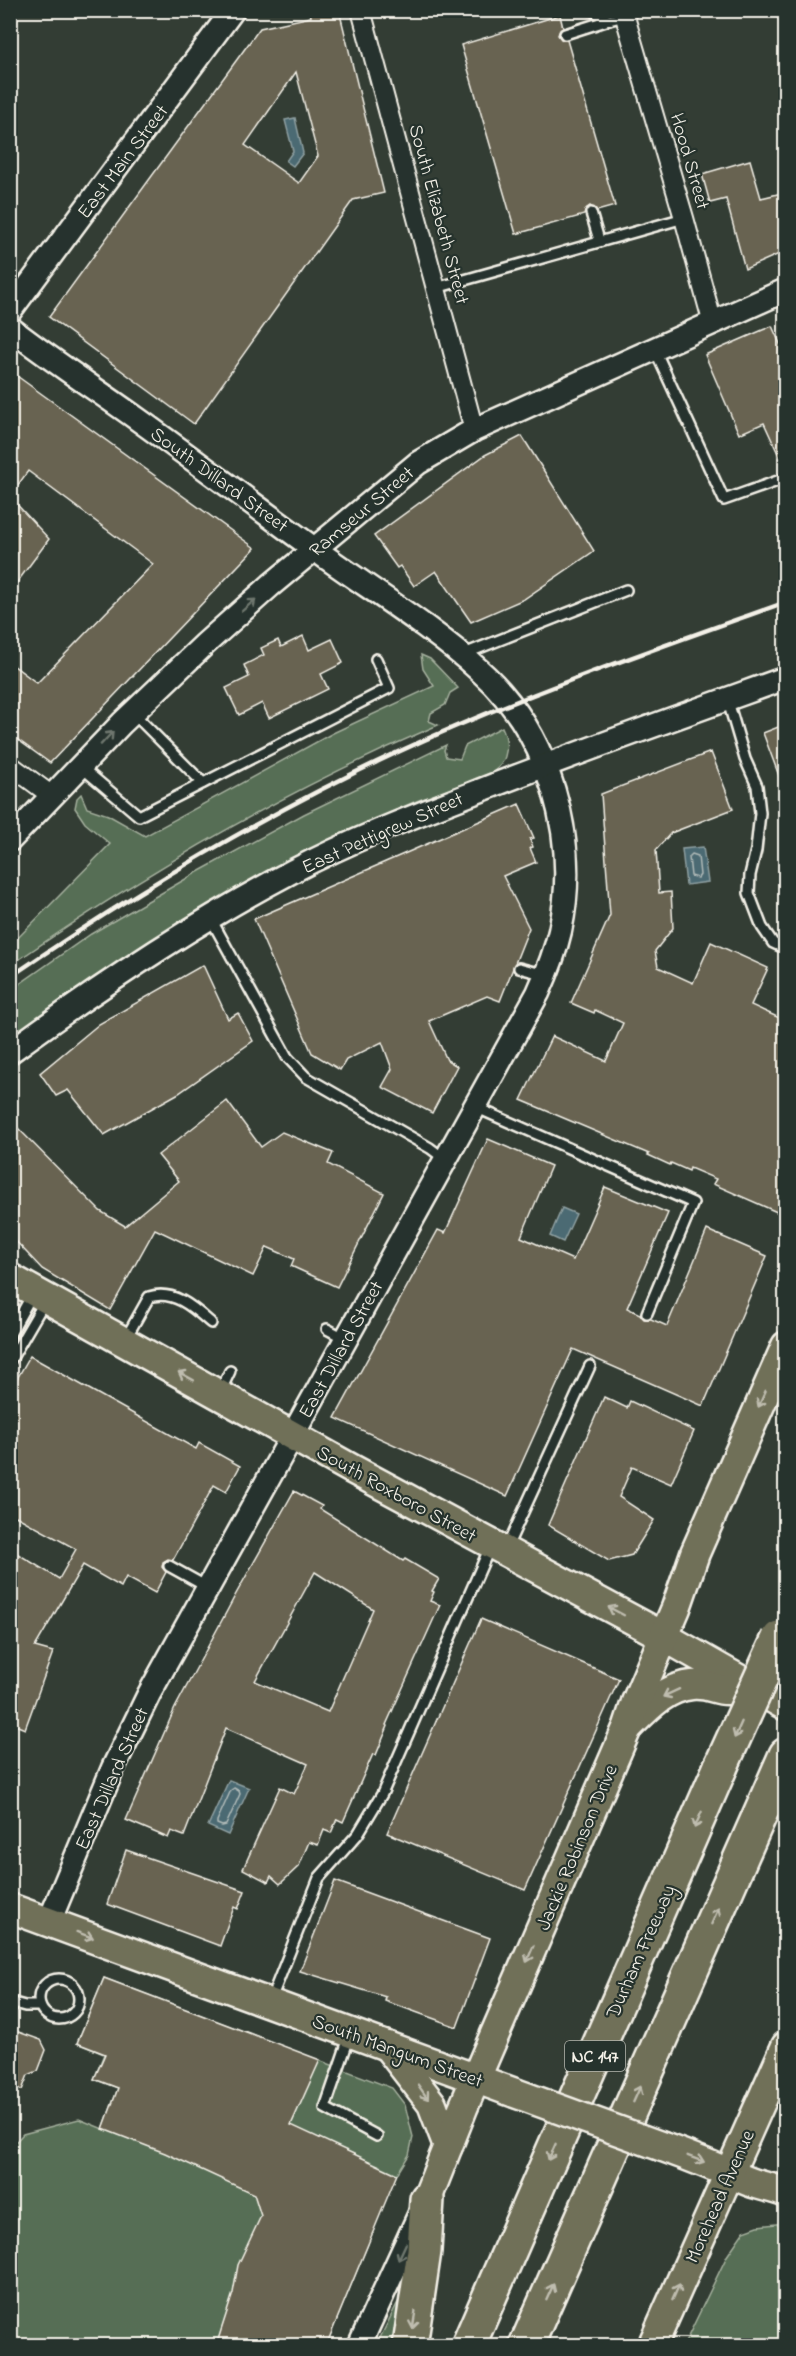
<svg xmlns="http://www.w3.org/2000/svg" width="796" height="2356" font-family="'Indie Flower',sans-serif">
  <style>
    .green { fill: #566e54; stroke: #a5b09e; stroke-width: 1.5 }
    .water { fill: #4c6a73; stroke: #8fa0a2; stroke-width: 1.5 }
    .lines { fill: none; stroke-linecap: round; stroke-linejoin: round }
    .shore { stroke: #b1bbb9; stroke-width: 1.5 }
    .building { fill: #686351; stroke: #f4f1e8; stroke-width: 1.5; fill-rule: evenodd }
    .service-casing { stroke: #f4f1e8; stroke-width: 14 }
    .minor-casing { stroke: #f4f1e8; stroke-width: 22 }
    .tertiary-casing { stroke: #f4f1e8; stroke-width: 27 }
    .primary-casing { stroke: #f4f1e8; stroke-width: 33 }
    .motorway-casing { stroke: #f4f1e8; stroke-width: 38 }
    .service { stroke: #26332d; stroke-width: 9 }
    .minor { stroke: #26332d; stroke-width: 18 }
    .tertiary { stroke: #26332d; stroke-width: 22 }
    .primary { stroke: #706f59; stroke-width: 28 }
    .motorway { stroke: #706f59; stroke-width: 33 }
    .rail { stroke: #f4f1e8; stroke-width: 4.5 }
    .primary-bridge-casing { stroke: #f4f1e8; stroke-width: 33; stroke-linecap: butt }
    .motorway-bridge-casing { stroke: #f4f1e8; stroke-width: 38; stroke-linecap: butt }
    .primary-bridge { stroke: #706f59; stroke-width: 28 }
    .motorway-bridge { stroke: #706f59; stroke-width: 33 }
    .oneway { stroke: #6e766e }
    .oneway2 { stroke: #bfbdaf }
    .labels { text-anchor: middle; stroke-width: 4.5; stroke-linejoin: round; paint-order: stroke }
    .shield { fill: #26332d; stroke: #b6b8b0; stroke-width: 1.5 }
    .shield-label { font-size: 18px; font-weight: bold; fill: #f4f1e8 }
    .street-label { font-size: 20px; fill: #f4f1e8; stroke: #26332d }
  </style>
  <rect width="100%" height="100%" fill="#333d34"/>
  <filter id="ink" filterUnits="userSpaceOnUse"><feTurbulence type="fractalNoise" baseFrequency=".0167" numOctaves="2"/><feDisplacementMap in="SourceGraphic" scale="12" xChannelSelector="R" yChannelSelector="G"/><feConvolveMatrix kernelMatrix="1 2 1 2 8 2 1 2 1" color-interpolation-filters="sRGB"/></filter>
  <g filter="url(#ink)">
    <g class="green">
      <path d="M421,655L430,659L458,688L450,693L445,705L431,713L429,721L438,725C288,789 145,872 11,965V945L110,844L85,823L75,808L77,798L81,794L87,808L108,815L145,836L333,733L434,686L423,669Z"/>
      <path d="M502,727C509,741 509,761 494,771C477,785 443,791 422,799C398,808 375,820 352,832C232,891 116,957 11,1039V990L91,934L196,873L304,814L446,745L444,750L446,757L460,759L465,746Z"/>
      <path d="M104,1978L392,2088L405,2105L413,2137L409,2155L397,2174L374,2226L355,2238L368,2244L326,2345L11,2346V2147L23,2134L79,2119L103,2129L118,2088L94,2079L104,2054L77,2043Z"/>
      <path d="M785,2223V2345H684L727,2256L744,2231L758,2226Z"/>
      <path d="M403,2292V2345L376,2346Z"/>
    </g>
    <g class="water">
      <path d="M295,118L303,153L293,166L286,161L293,151L285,120Z"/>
      <path d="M703,847L708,882L686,885L682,849Z"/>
      <path d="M562,1208L576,1214L563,1242L550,1236Z"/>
      <path d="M229,1780L249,1788L228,1835L208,1826Z"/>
    </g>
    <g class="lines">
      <g class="shore">
        <path d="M692,854L698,856L700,875L698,878L691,876L689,857Z"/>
        <path d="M234,1788L239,1791L240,1794L226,1825L222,1826L217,1824V1821L231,1790Z"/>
      </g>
    </g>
    <g class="building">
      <path d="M310,10H339L384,193L353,200L194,424L49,317L260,28L311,17ZM296,72L318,156L299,183L245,145Z"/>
      <path d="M560,15L563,28L560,30L558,35L561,39L567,40L615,206L597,211L590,206L586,209L584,215L516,234L461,45Z"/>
      <path d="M750,160L761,198L786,192V251L745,269L726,199L710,203L702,174Z"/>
      <path d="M772,326L786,357V471L764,423L739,434L705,355Z"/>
      <path d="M10,371L255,548L50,763L10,734V663L37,683L153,564L28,471L10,496Z"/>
      <path d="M522,436L594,551L524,599L471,622L436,571L414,586L400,566L397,568L374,536L485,455Z"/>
      <path d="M10,497L49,539L10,592Z"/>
      <path d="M303,636L309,650L332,639L343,663L321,674L328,689L269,718L262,703L239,715L226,688L249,677L244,665L264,655L261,648L278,640L281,647Z"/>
      <path d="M786,724V789H784L763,733Z"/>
      <path d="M711,752L733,809L671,833L656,850L659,893L671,892L673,928L655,951L658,967L693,983L711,942L768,968L751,1005L786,1021V1216L713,1184L716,1179L690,1168L689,1171L671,1163L670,1165L648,1155L649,1154L521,1100L552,1036L606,1061L623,1023L595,1010L594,1013L571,1003L610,915L601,794Z"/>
      <path d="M519,804L534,838L530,839L533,847L530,848L536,862L503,876L529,928L500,1001L487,996L429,1021L447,1060L457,1066L432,1113L382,1087L392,1069L382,1042L346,1060L340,1070L312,1053L254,919Z"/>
      <path d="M203,965L228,1019L238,1013L253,1041L179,1093L104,1135L68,1090L56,1096L40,1073L99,1024Z"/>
      <path d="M227,1101L261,1147L282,1132L333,1153L328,1164L384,1193L337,1287L291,1266L294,1259L267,1247L253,1276L155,1229L110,1310L42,1269L10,1235V1120L100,1211L125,1226L179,1181L158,1155Z"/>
      <path d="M488,1139L551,1166L521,1237L573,1260L605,1187L668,1213L627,1308L640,1314L644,1319H651L667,1326L707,1230L767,1256L703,1406L573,1349L507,1496L335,1418L438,1230L445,1233Z"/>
      <path d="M30,1356L196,1449L199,1443L240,1466L226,1492L214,1485L173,1560L168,1559L163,1562L162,1567L166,1572L155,1593L126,1577L121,1587L83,1565L35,1647L53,1652L25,1729L10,1723V1549L59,1579L76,1549L10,1513V1391Z"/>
      <path d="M604,1397L627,1408L630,1401L694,1431L671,1484L632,1467L619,1497L654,1520L632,1555L609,1561L548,1525Z"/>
      <path d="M294,1491L322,1506L320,1509L403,1561L405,1559L439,1579L432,1591L434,1592L430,1601L440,1605L386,1725L388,1726L376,1755L373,1754L343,1822L337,1819L331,1833L324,1830L318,1845L309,1842L299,1866L280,1884L271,1876L268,1882L243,1869L280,1787L294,1794L308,1764L226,1728L184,1836L171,1831L168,1838L126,1820L175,1708L236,1594ZM315,1572L373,1609L328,1712L255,1681Z"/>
      <path d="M481,1619L619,1679L525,1890L387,1833Z"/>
      <path d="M126,1850L245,1891L238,1909L234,1907L220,1946L107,1904Z"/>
      <path d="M335,1881L490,1938L457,2027L385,2001L386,1997L300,1971Z"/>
      <path d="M104,1978L320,2060L291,2125L397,2174L326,2346H216L233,2293L238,2265L261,2216L254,2194L165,2153L103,2129L118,2088L94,2079L105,2054L77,2043Z"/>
      <path d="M10,2029L41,2040L46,2050L38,2071L28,2075L22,2090L10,2086Z"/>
    </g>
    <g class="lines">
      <defs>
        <g id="service">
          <path d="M591,10L609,20L625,16"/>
          <path d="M565,34L609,20"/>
          <path d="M591,213L599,240"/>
          <path d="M436,288L684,218"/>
          <path d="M655,350L724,500L786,478"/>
          <path d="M464,654L626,590"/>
          <path d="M727,698L745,759L757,786L760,813L756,850L750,875L749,893L762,927L773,943L786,949"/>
          <path d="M133,713L203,783"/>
          <path d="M80,766L139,816L389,688L376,659"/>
          <path d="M211,919L287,1057L306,1077L430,1148L446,1160"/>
          <path d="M519,968L546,975"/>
          <path d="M475,1107L693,1203L647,1313"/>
          <path d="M327,1329L346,1339"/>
          <path d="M10,1334L33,1293"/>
          <path d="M126,1338L149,1297C174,1289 194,1308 211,1323"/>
          <path d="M10,1361L45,1301"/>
          <path d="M221,1390L230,1371"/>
          <path d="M507,1547L590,1366"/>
          <path d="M169,1566L207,1587"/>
          <circle cx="59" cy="1999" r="20"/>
          <path d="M271,1999L319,1878L358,1834L382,1794L490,1547"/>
          <path d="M10,2002L25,2006H40"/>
          <path d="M350,2035L325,2108L377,2136"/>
        </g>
        <g id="minor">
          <path d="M361,10L474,430"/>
          <path d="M623,10L684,218L713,324"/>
          <path d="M10,765L52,796"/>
        </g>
        <g id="tertiary">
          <path d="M10,311L233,10"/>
          <path d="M10,328C51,360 94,388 136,418C196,461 254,505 313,548C369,589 428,624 479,670C550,733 580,840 560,931C555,953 547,973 538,993L149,1694L113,1768L49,1922"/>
          <path d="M10,840L122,723L205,644L271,585L418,463L474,430L786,290"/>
          <path d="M10,1052C100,986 194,923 293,871C350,841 411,817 471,794C575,753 680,716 786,678"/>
          <path d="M359,2346L421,2211"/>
        </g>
        <g id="primary">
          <path d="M10,1278L352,1469L663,1636L786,1706"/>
          <path d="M630,1725C647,1708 666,1687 692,1685C717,1683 719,1698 747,1684"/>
          <path d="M10,1908L515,2093"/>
          <path d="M387,2046L432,2104L448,2146"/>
          <path d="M663,2147C691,2157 718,2168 745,2180C758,2186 772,2187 786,2193"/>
          <path d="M427,2199L463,2108L628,1726L636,1702L676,1608L695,1553L786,1346"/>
          <path d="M652,2346L786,2046"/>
        </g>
        <g id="motorway">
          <path d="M410,2346L424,2251L427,2199"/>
          <path d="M468,2346L721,1766"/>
          <path d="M526,2346L786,1755"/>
        </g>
      </defs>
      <use href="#service" class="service-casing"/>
      <use href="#minor" class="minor-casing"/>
      <use href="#tertiary" class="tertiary-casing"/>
      <use href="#primary" class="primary-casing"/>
      <use href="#motorway" class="motorway-casing"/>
      <use href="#service" class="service"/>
      <use href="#minor" class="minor"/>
      <use href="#tertiary" class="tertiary"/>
      <use href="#primary" class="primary"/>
      <use href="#motorway" class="motorway"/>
      <path class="rail" d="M10,977C133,893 262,815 398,752C524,694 655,649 786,602"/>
      <defs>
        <path id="primary-bridge" d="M515,2093L663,2147"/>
        <path id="motorway-bridge" d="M721,1766L779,1638"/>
      </defs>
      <use href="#primary-bridge" class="primary-bridge-casing"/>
      <use href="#motorway-bridge" class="motorway-bridge-casing"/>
      <use href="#primary-bridge" class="primary-bridge"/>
      <use href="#motorway-bridge" class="motorway-bridge"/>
    </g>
    <defs><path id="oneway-shaft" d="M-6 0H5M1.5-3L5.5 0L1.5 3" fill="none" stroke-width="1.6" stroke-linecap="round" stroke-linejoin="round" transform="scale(1.5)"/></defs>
    <g class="oneway">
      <use href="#oneway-shaft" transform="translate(249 605) rotate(-41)"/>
      <use href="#oneway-shaft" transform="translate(107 738) rotate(-47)"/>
      <use href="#oneway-shaft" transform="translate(402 2252) rotate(115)"/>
    </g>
    <g class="oneway2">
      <use href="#oneway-shaft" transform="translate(186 1376) rotate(-151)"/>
      <use href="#oneway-shaft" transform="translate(762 1399) rotate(114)"/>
      <use href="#oneway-shaft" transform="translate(616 1611) rotate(-152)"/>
      <use href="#oneway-shaft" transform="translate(671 1693) rotate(155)"/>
      <use href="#oneway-shaft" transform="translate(738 1730) rotate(114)"/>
      <use href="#oneway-shaft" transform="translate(698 1820) rotate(114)"/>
      <use href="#oneway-shaft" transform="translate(715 1916) rotate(-66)"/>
      <use href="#oneway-shaft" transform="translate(85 1935) rotate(20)"/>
      <use href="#oneway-shaft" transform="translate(530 1954) rotate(113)"/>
      <use href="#oneway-shaft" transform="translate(423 2092) rotate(55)"/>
      <use href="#oneway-shaft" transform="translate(637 2094) rotate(-66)"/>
      <use href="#oneway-shaft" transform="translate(552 2152) rotate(114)"/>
      <use href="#oneway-shaft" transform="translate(696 2159) rotate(21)"/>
      <use href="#oneway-shaft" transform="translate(550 2292) rotate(-66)"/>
      <use href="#oneway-shaft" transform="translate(676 2292) rotate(-66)"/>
      <use href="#oneway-shaft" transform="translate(414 2320) rotate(99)"/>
    </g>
  </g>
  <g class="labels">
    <rect class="shield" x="565" y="2041" width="60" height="30" rx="4.5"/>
    <g class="shield-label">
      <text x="595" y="2062">NC 147</text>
    </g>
    <g class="street-label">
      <text transform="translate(122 161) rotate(-53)" y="7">East Main Street</text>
      <text transform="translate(691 161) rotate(74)" y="7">Hood Street</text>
      <text transform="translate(440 214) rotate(75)" y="7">South Elizabeth Street</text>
      <text transform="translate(220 479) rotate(36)" y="7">South Dillard Street</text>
      <text transform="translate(361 511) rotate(-40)" y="7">Ramseur Street</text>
      <text transform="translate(382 832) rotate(-24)" y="7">East Pettigrew Street</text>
      <text transform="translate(340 1349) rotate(-61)" y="7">East Dillard Street</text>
      <text transform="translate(397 1493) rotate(29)" y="7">South Roxboro Street</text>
      <text transform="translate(111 1778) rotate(-66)" y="7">East Dillard Street</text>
      <text transform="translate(576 1847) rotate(-67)" y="7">Jackie Robinson Drive</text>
      <text transform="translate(640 1951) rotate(-66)" y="7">Durham Freeway</text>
      <text transform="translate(398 2050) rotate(20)" y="7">South Mangum Street</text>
      <text transform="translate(719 2196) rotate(-66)" y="7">Morehead Avenue</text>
    </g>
  </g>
  <rect width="796" height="2356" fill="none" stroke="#26332d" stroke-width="36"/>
  <rect x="18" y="18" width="760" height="2320" fill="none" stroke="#f4f1e8" stroke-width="2" filter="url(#ink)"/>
</svg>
